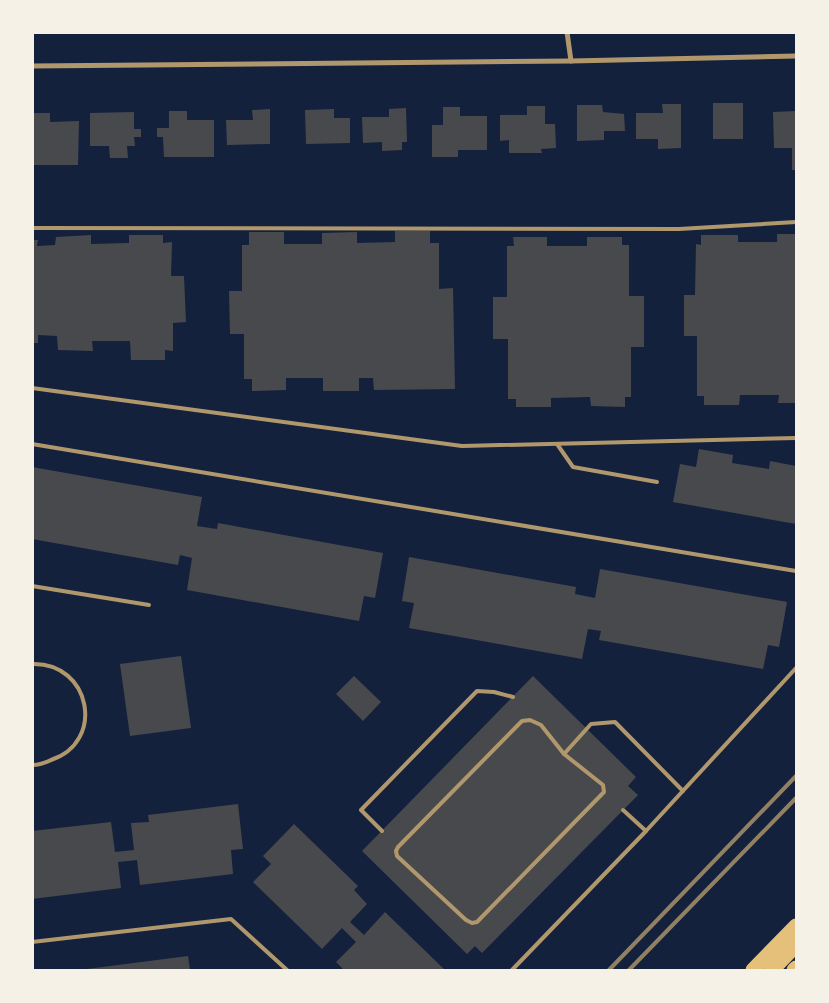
<svg xmlns="http://www.w3.org/2000/svg" width="829" height="1003" font-family="'Titillium Web',sans-serif">
  <style>
    .building { fill: #48494c }
    .lines { fill: none; stroke-linecap: round; stroke-linejoin: round }
    .service { stroke: #b1986c; stroke-width: 4 }
    .minor { stroke: #b1986c; stroke-width: 5 }
    .motorway { stroke: #e5c07b; stroke-width: 15 }
    .rail { stroke: #918062; stroke-width: 4 }
  </style>
  <rect width="100%" height="100%" fill="#14213d"/>
  <g class="building">
    <rect x="713" y="103" width="30" height="36"/>
    <path d="M662,104H681V148L658,149V139H636V113H663Z"/>
    <path d="M577,105H602L603,112L624,114L625,131H604V140L577,141Z"/>
    <path d="M527,106H545V124H555L556,148L541,149L542,153H509V140L500,141V115H527Z"/>
    <path d="M443,107H460V116H487V150H458V157H432V125H443Z"/>
    <path d="M406,108L407,142H402V150L382,151V142L363,143L362,117H389V109Z"/>
    <path d="M270,109V144L227,145L226,120H253L252,110Z"/>
    <path d="M334,109V118H350V143L306,144L305,110Z"/>
    <path d="M169,111H187V120H214V157H164L163,137H157V128H169Z"/>
    <path d="M796,111V170H792V148H774L773,112Z"/>
    <path d="M134,112V129H141V137H134L135,146H127L128,158H110L109,146H90V113Z"/>
    <path d="M32,113H50V122L79,121L78,165H33Z"/>
    <path d="M395,231H430V243H439V289L453,288L455,389L374,390L373,378H359V391H323V378H286V390L252,391V379H244V334H230L229,291H242V245H249V232H284V244H322V233L357,232V243L395,242Z"/>
    <path d="M777,234H796V403H778L779,395H740L739,405H704V396H697V336H684V295H695L696,244L701,245V235H738V242H777Z"/>
    <path d="M91,235V244L129,243V235H163V243L172,242L171,276H184L186,322L173,323V351L165,350V360H131L130,341H92L93,351L58,350L57,336L38,335V343H32V240H38L37,246L55,245L56,237Z"/>
    <path d="M513,237H547V246H587V237H622V245H629V296H644V347H631V397H625V407L591,406L590,397L551,398V407H516V399H508V339H493V297H507V246H514Z"/>
    <path d="M699,449L733,455L732,463L769,469L770,461L796,466V524L673,502L680,464L696,467Z"/>
    <path d="M32,467L202,497L197,526L217,529L218,523L383,553L375,598L364,596L359,621L187,590L192,558L180,555L178,565L32,539Z"/>
    <path d="M409,557L576,587L575,594L595,598L600,569L787,602L779,647L768,645L763,669L599,640L601,631L588,629L582,659L409,628L414,603L402,601Z"/>
    <path d="M181,656L191,728L130,736L120,664Z"/>
    <path d="M354,676L381,702L363,721L336,694Z"/>
    <path d="M533,676L636,777L628,786L638,795L482,953L475,946L467,954L362,851Z"/>
    <path d="M238,804L243,849L231,850L233,874L140,885L137,860L118,862L121,888L32,899V831L111,822L115,852L134,850L131,823L149,822L148,815Z"/>
    <path d="M294,824L358,886L354,890L367,904L350,922L364,935L385,912L445,970H344L336,962L356,942L342,928L322,949L253,882L271,864L263,856Z"/>
    <path d="M188,956L190,970H87V969Z"/>
  </g>
  <g class="lines">
    <g class="service">
      <path d="M32,228L679,229L796,222"/>
      <path d="M32,388L462,446L796,438"/>
      <path d="M32,444L796,571"/>
      <path d="M557,444L573,467L657,482"/>
      <path d="M32,586L149,605"/>
      <path d="M32,664C91,662 106,742 51,760C45,763 39,765 32,765"/>
      <path d="M530,720L541,725L564,754L603,785L604,792L477,922L472,923L466,920L397,856L396,851L398,847L522,721Z"/>
      <path d="M564,754L591,724L615,722L683,791"/>
      <path d="M623,810L646,831"/>
      <path d="M382,831L361,810L477,691L494,692L513,697"/>
      <path d="M32,942L231,919L287,970"/>
      <path d="M512,970L646,831L796,668"/>
    </g>
    <g class="minor">
      <path d="M567,32L571,61"/>
      <path d="M32,66L571,61L796,56"/>
    </g>
    <g class="motorway">
      <path d="M753,970L796,926"/>
      <path d="M772,970L796,945"/>
      <path d="M794,970L796,968"/>
    </g>
    <g class="rail">
      <path d="M609,970L796,776"/>
      <path d="M629,970L796,798"/>
    </g>
  </g>
  <rect width="829" height="1003" fill="none" stroke="#f6f1e7" stroke-width="68"/>
</svg>
